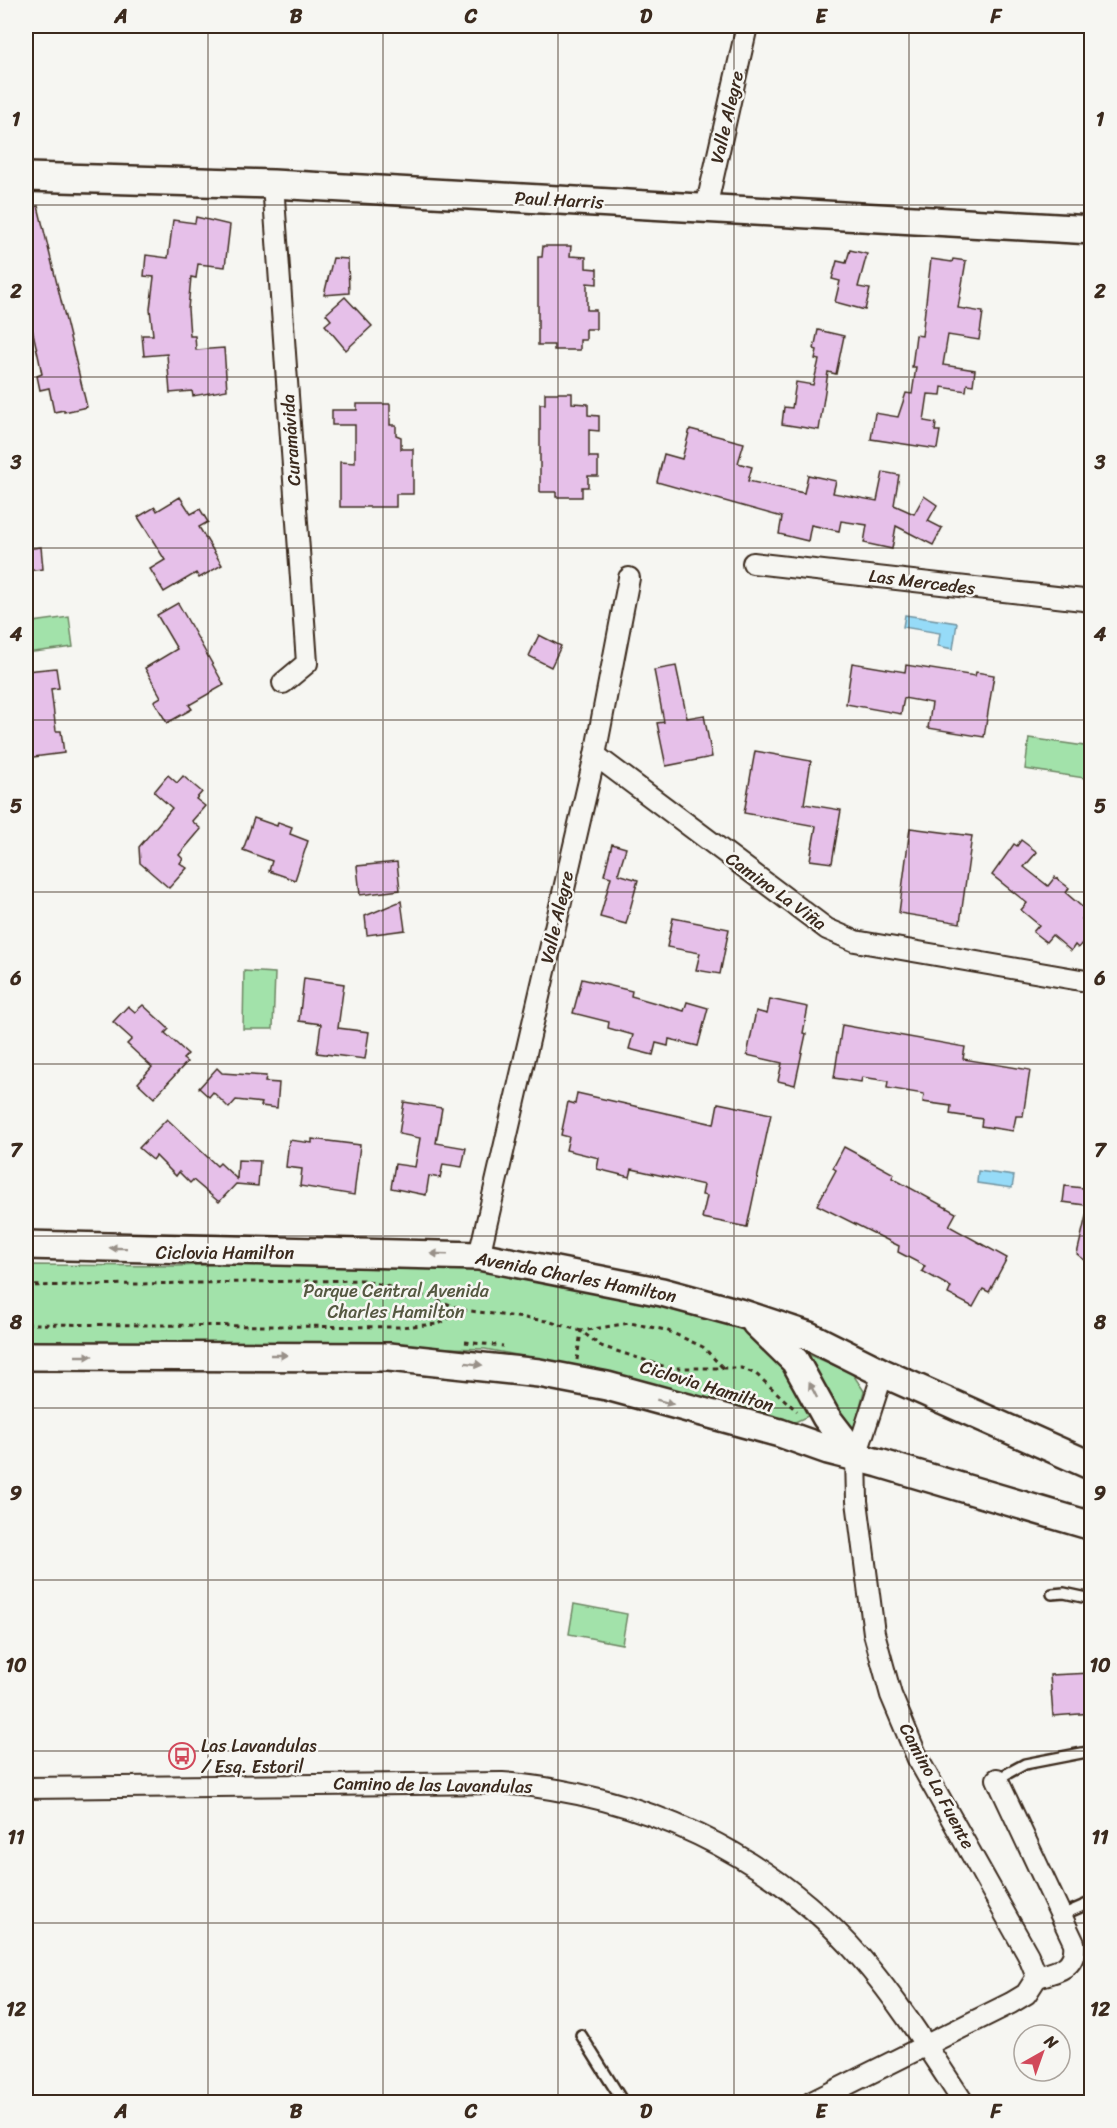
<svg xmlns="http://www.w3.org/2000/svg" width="1117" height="2128" font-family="Sriracha,sans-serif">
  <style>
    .green { fill: #a2e2aa; stroke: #6e8664; stroke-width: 1.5 }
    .water { fill: #96dbf8; stroke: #7294a1; stroke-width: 1.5 }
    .building { fill: #e6c0e9; stroke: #3b2a1e; stroke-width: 1.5 }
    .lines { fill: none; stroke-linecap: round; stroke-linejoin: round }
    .lane-casing { stroke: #3b2a1e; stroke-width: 14 }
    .street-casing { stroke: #3b2a1e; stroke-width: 24 }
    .secondary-casing { stroke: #3b2a1e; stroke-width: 32 }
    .path { stroke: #3b2a1e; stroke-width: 3; stroke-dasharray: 4.5 4.5; stroke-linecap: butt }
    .lane { stroke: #f6f6f2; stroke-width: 9 }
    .street { stroke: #f6f6f2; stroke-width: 20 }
    .secondary { stroke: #f6f6f2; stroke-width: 27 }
    .oneway { fill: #989088 }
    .grid { fill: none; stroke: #3b2a1e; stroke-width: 1.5; stroke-opacity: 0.55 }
    .labels { text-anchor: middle; stroke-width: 5; stroke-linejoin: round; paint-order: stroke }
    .street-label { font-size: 18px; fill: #3b2a1e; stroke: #f6f6f2 }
    .park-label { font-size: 18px; fill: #555841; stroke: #f6f6f2 }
    .poi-label { font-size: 18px; fill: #3b2a1e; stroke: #f6f6f2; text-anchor: start }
    .neatline { fill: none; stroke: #3b2a1e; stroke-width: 2 }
    .grid-label { font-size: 20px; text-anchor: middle; font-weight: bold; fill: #3b2a1e }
  </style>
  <rect width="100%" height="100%" fill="#f6f6f2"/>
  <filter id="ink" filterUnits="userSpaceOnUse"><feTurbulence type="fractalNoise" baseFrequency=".0167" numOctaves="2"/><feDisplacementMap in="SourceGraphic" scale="12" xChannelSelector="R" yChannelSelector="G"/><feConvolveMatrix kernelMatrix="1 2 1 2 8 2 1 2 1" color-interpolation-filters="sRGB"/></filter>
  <g filter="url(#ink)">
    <g class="green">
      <path d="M69,617L73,647L26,653V623Z"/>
      <path d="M1029,738L1091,747V779L1025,769Z"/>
      <path d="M244,971L275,973L273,1029H243Z"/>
      <path d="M399,1256L473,1266L660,1304L750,1329L852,1373L864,1391L854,1430L850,1433L829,1406L789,1425L607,1372L485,1349L330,1345L26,1343V1265L177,1266Z"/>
      <path d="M574,1604L627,1614L622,1644L569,1634Z"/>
    </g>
    <g class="water">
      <path d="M905,615L957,623L953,649L938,646L940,633L903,627Z"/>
      <path d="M978,1171L1014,1176L1012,1188L977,1183Z"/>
    </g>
    <g class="building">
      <path d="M38,206L87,407L64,412V410L54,412L49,388L40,390L37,376L42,374L38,355L31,324L26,325V310L30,309L26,292V209Z"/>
      <path d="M196,217L230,225L225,267L198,264L196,278L191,277L188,309L190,336H195L196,350L224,348L227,390L193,396L192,391L170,393L167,354L144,356L142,335H153L150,309L154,277L144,276L146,255L168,258L173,220L195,223Z"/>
      <path d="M543,246H571L570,256L586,257V268L597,269V284L587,283V310H596V329H586V340H580V350H554V345H538V257H542Z"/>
      <path d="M850,250L867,254L858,287L870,289L865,310L835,302L840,281L832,279L837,261L846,263Z"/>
      <path d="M333,258L348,259L349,293L324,295Z"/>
      <path d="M931,259L952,262L953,259L966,261L958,308L983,312L979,340L948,335L943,365L975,370L973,385L967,384L966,391L942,387L941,395L928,394L924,421L936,423L935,431H940L937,449L871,439L875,413L898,417L906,393L912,394L916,367H912L916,335L922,336Z"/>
      <path d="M345,297L372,326L346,350L325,325L331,320L326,314Z"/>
      <path d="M818,330L844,336L836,374L828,372L819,430L782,424L784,407L792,408L796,382L813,385L819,360L815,359L817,350L814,349Z"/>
      <path d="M545,393H572V403L588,404V415L599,416V431L589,430V457H598V476H588V487H582V497H556V492H540V404H545Z"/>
      <path d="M357,404H390V425H396V435L401,437V449H413V494H396V507H340V462L355,463V425H332V410H357Z"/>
      <path d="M690,429L744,443L738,463L752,467L748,481L804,493L808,475L836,481L833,493L877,501L883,472L899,475L894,505L914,514L924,496L937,505L928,521L942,528L933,545L896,526L892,549L864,543L867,525L841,521L839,531L811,525L808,541L779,534L782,517L657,482L664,454L682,459Z"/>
      <path d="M180,497L191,514L200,509L208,522L199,527L222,565L199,578L196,573L164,592L150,569L165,560L138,517L155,507L157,511Z"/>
      <path d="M41,547L43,569L26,571V549Z"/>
      <path d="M178,603L224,685L189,705L192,709L167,723L154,701L161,697L145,668L177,649L157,615Z"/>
      <path d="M539,635L561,646L551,667L529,656Z"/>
      <path d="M852,663L905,672L906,665L975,676L976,672L994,675L984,737L928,728L932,703L904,698L901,714L846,704Z"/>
      <path d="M676,666L687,718L704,715L712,757L666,766L657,723L664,722L654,670Z"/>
      <path d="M56,668L59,688L51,689L56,731H61L64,753L26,758V671Z"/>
      <path d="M755,751L811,761L804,804L841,810L832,863L810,860L816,826L744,813Z"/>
      <path d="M168,775L177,783L183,776L202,792L196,799L205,806L192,821L201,829L179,855L183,859L180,863L187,868L169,888L140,863L139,847L172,808L154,792Z"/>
      <path d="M254,818L277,826L278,822L292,827L290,834L308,841L295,880L269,871L272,861L243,850Z"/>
      <path d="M910,828L972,836L960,923L899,913Z"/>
      <path d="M1021,840L1037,852L1024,867L1048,886L1055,877L1069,888L1066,893L1088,912L1082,919L1092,927V931L1078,948L1075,945L1071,951L1052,935L1046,942L1033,932L1039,925L1021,910L1027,903L992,875L1014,844L1017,846Z"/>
      <path d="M612,844L626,848L618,874L638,880L626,924L600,917L611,877L604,875Z"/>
      <path d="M397,862L400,890L360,895L357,866Z"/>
      <path d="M401,901L405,930L367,935L365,916Z"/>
      <path d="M673,918L729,929L720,974L696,970L700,953L667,947Z"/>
      <path d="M304,978L344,984L338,1028L369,1032L365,1059L317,1053L321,1024L299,1021Z"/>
      <path d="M582,979L632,991L631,996L684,1011L687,1002L708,1008L698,1046L669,1039L668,1046L656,1043L653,1055L629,1049L633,1035L608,1028L609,1022L573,1013Z"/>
      <path d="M770,999L808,1007L803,1033L806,1034L795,1085L778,1081L782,1063L747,1055L756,1011L767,1014Z"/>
      <path d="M143,1005L169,1029L165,1033L188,1054L183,1059L187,1062L154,1098L138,1083L152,1067L127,1044L132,1039L113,1022L128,1006L135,1012Z"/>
      <path d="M842,1025L965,1047L963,1059L1030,1070L1023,1116H1016L1013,1131L981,1126L982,1119L950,1114L951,1106L923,1102L924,1094L887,1088L888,1081L862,1077L861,1082L834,1078Z"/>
      <path d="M217,1068L222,1073L266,1076L265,1082L279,1083L277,1108L261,1106L262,1103L236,1100L229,1108L213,1092L209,1097L199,1088Z"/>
      <path d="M577,1093L714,1124L718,1103L771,1114L747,1227L702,1218L707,1196L702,1195L704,1185L632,1169L630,1177L597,1169L599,1158L566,1150L569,1137L561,1135L568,1102L575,1104Z"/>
      <path d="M404,1102L442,1108L436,1143L466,1148L462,1167L443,1164L440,1178L429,1176L426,1195L391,1188L395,1164L415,1167L420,1138L399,1134Z"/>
      <path d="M167,1119L217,1166L220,1163L237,1179L238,1160L260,1161L258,1186L236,1184L219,1202L193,1180L190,1183L179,1172L176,1176L156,1156L153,1160L139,1148Z"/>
      <path d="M312,1139L360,1145L354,1195L300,1186L302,1169L286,1167L289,1140L312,1143Z"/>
      <path d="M844,1147L894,1174L892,1178L956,1213L949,1226L1007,1258L989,1292L983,1289L973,1307L948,1294L951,1287L922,1271L925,1266L898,1252L899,1246L817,1205L836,1170L833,1168Z"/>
      <path d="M1065,1186L1092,1189V1206L1063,1202Z"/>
      <path d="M1086,1216H1092V1266L1077,1254Z"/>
      <path d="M1092,1673V1713L1053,1716L1050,1675Z"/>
    </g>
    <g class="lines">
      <defs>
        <g id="lane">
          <path d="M1052,1594L1064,1593L1092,1599"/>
          <path d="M997,1779L1025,1764L1092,1751"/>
          <path d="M1062,1915L1092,1902"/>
          <path d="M581,2035L623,2102"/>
        </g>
        <g id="street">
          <path d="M273,184L307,663L283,683"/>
          <path d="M706,208L747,26"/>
          <path d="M753,563L1092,601"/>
          <path d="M595,755L827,929L855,941L1092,982"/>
          <path d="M479,1256L595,755L629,578"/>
          <path d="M997,1779L1074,1943C1077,1968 1057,1972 1037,1977"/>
          <path d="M26,1788L502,1783C640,1794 769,1852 861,1958C899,2002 931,2053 963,2102"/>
          <path d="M812,2102L1011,2003L1026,1994L1037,1977L1028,1955L918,1759L891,1695L874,1633L857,1501L856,1456L883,1373"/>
        </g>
        <g id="secondary">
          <path d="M26,177L273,184L1092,230"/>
          <path d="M26,1245L479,1256L662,1292L743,1314L809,1336L883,1373L1092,1466"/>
          <path d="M756,1323L795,1361L826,1417L856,1456"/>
          <path d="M26,1356L389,1357L539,1373L607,1386L780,1433L828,1450L879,1463L1092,1526"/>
        </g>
      </defs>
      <use href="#lane" class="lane-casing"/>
      <use href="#street" class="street-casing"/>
      <use href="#secondary" class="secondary-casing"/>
      <g class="path">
        <path d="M26,1286L363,1280L433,1298L463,1310L547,1321L581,1331L601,1346L669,1368H741L756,1374L797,1411"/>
        <path d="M26,1324L399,1327L439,1324L463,1310"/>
        <path d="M465,1342L503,1346"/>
        <path d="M577,1360L581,1331L630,1323L666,1330L703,1347L723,1368"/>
      </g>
      <use href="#lane" class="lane"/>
      <use href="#street" class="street"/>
      <use href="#secondary" class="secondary"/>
    </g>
    <defs><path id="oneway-solid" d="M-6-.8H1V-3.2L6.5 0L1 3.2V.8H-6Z" transform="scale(1.5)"/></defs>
    <g class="oneway">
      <use href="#oneway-solid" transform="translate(118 1248) rotate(-179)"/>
      <use href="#oneway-solid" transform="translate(439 1254) rotate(-178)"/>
      <use href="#oneway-solid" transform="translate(279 1355)"/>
      <use href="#oneway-solid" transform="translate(84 1356)"/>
      <use href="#oneway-solid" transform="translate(474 1364) rotate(7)"/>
      <use href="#oneway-solid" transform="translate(813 1390) rotate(-117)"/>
      <use href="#oneway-solid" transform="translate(665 1402) rotate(15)"/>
    </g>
  </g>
  <path class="grid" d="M208,26V2102M383,26V2102M558,26V2102M734,26V2102M909,26V2102M26,205H1092M26,377H1092M26,548H1092M26,720H1092M26,892H1092M26,1064H1092M26,1236H1092M26,1408H1092M26,1580H1092M26,1751H1092M26,1923H1092"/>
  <defs>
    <symbol id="bus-ring" viewBox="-11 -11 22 22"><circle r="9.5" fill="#f6f6f2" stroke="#d1495b" stroke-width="1.5"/><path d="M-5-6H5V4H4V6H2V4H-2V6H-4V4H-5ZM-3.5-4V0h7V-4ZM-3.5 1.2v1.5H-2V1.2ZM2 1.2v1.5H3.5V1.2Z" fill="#d1495b"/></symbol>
  </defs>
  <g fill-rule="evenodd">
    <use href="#bus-ring" x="167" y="1741" width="30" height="30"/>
  </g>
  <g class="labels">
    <g class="street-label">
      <text transform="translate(727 117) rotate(-77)" y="6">Valle Alegre</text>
      <text transform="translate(559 200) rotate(3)" y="6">Paul Harris</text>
      <text transform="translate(291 440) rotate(-94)" y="6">Curamávida</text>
      <text transform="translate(922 582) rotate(7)" y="6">Las Mercedes</text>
      <text transform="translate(776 891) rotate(36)" y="6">Camino La Viña</text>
      <text transform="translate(557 917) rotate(-77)" y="6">Valle Alegre</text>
      <text x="225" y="1259">Ciclovia Hamilton</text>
      <text transform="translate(576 1277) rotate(11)" y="6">Avenida Charles Hamilton</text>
      <text transform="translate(707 1386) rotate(17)" y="6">Ciclovia Hamilton</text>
      <text transform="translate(433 1785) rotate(1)" y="6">Camino de las Lavandulas</text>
      <text transform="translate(937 1786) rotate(62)" y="6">Camino La Fuente</text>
    </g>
    <g class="park-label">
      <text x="396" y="1297">Parque Central Avenida<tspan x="396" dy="21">Charles Hamilton</tspan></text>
    </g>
    <g class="poi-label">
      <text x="201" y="1752">Las Lavandulas<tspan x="201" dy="21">/ Esq. Estoril</tspan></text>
    </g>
  </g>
  <rect width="1117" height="2128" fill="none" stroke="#f6f6f2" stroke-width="66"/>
  <g transform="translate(1042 2053) rotate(40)"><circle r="28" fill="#f6f6f2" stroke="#aba49d" stroke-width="1.5"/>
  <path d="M0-4.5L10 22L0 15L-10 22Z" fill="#d1495b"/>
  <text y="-9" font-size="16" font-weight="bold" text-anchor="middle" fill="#3b2a1e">N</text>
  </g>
  <rect x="33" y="33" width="1051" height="2062" class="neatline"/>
  <g class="grid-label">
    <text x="121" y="23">A</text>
    <text x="296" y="23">B</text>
    <text x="471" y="23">C</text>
    <text x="646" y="23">D</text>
    <text x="821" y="23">E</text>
    <text x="996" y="23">F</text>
    <text x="16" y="126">1</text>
    <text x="1100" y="126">1</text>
    <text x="16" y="298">2</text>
    <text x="1100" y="298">2</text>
    <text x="16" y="469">3</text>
    <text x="1100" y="469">3</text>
    <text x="16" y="641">4</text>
    <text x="1100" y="641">4</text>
    <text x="16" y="813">5</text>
    <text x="1100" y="813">5</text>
    <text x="16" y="985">6</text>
    <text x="1100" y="985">6</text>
    <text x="16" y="1157">7</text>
    <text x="1100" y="1157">7</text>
    <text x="16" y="1329">8</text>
    <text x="1100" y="1329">8</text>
    <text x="16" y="1500">9</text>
    <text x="1100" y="1500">9</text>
    <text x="16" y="1672">10</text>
    <text x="1100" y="1672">10</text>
    <text x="16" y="1844">11</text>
    <text x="1100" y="1844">11</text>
    <text x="16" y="2016">12</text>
    <text x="1100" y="2016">12</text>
    <text x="121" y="2118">A</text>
    <text x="296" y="2118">B</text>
    <text x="471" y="2118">C</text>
    <text x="646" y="2118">D</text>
    <text x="821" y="2118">E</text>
    <text x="996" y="2118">F</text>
  </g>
</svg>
